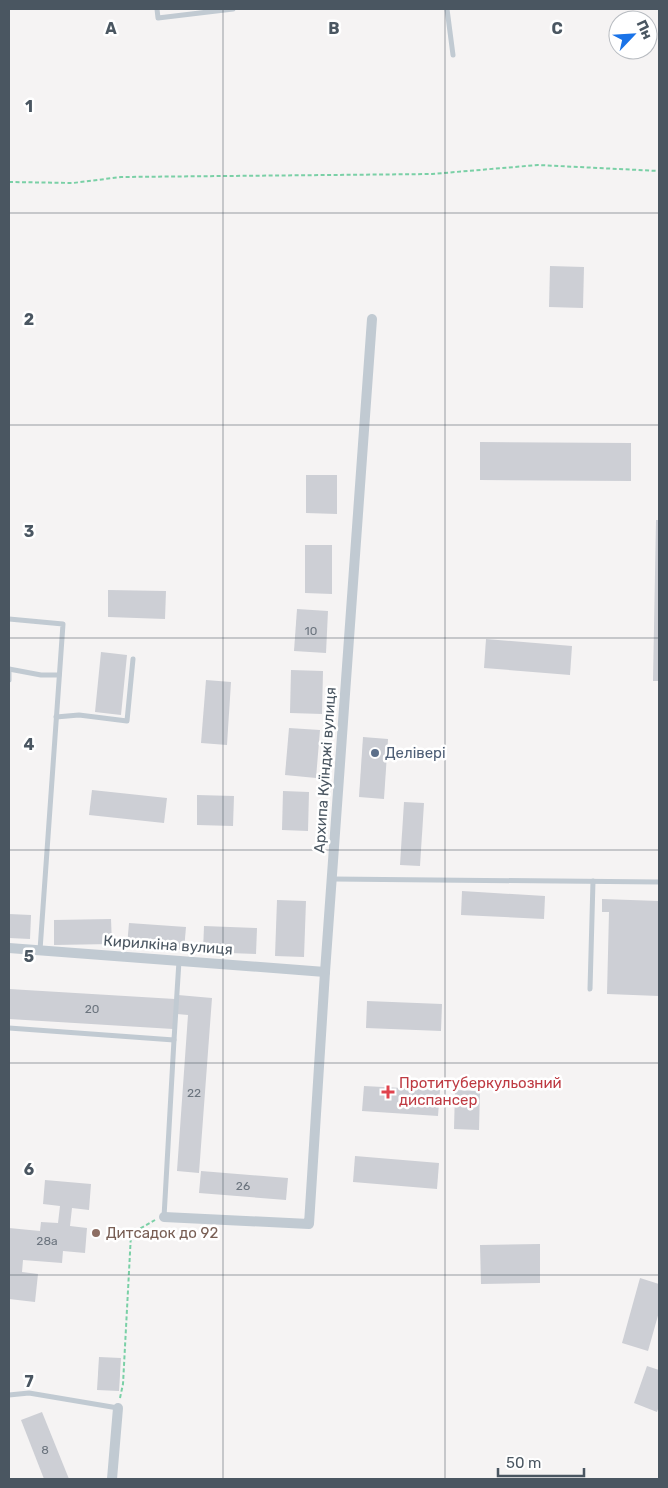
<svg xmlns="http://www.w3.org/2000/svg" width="668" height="1488" font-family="Rubik,sans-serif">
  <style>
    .building { fill: #cdcfd5 }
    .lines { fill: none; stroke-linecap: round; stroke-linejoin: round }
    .path { stroke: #7ad0a6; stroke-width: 2; stroke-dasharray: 4 2.5; stroke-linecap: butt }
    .service { stroke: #c1cad2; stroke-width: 5 }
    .minor { stroke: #c1cad2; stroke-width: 10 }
    .grid { fill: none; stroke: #4a5661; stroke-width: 1; stroke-opacity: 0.55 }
    .service-dot { fill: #5c6f8a; stroke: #fff; stroke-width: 2 }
    .health-dot { fill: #e0444e; stroke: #fff; stroke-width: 2 }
    .education-dot { fill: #8d6e63; stroke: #fff; stroke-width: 2 }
    .labels { text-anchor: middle; stroke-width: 5; stroke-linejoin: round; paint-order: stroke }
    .number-label { font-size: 12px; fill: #6b747e }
    .service-label { font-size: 15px; fill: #4e5e75; stroke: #fff; text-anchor: start }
    .street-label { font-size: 15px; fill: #4a5661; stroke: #fff }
    .health-label { font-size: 15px; fill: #be3a42; stroke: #fff; text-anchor: start }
    .education-label { font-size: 15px; fill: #785e54; stroke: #fff; text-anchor: start }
    .grid-label { font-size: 16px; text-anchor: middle; font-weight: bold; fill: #4a5661; stroke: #fff; stroke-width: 5; stroke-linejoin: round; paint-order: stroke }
  </style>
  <rect width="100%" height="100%" fill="#f5f3f3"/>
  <g class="building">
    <path d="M550,266L584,267L583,308L549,307Z"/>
    <path d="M480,442L631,443V481L480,480Z"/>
    <path d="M306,475H337V514L306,513Z"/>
    <path d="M656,520H659V681H653Z"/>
    <path d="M305,545H332V594L305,593Z"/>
    <path d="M108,590L166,591L165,619L108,617Z"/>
    <path d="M297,609L328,611L326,653L294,651Z"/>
    <path d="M486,639L572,646L570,675L484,668Z"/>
    <path d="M101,652L127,655L121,715L95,712Z"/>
    <path d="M291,670L323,671L322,714L290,713Z"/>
    <path d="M206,680L231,682L227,745L201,743Z"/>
    <path d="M289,728L320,730L316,778L285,775Z"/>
    <path d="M363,737L388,739L384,799L359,797Z"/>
    <path d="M92,790L167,798L164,823L89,815Z"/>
    <path d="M283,791L309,792L308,831L282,830Z"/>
    <path d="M197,795L234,796L233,826L197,825Z"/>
    <path d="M404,802L424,803L420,866L400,865Z"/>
    <path d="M462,891L545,896L544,919L461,915Z"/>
    <path d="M602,899L659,901V996L607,994L609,912H602Z"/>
    <path d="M277,900L306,901L304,957L275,956Z"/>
    <path d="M9,914L31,915L30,939L9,938Z"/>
    <path d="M111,919L112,944L54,945V920Z"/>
    <path d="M129,923L186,927L184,950L127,946Z"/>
    <path d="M204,926L257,928L256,954L203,952Z"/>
    <path d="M9,989L175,999L173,1029L9,1019Z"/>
    <path d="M178,995L212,998L199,1173L177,1171L188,1015L177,1014Z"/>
    <path d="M367,1001L442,1004L441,1031L366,1028Z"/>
    <path d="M364,1086L440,1090L438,1116L362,1111Z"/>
    <path d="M455,1090L480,1091L479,1130L454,1129Z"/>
    <path d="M355,1156L439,1163L437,1189L353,1182Z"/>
    <path d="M201,1171L288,1178L286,1200L199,1193Z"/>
    <path d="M45,1180L91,1184L89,1210L72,1208L70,1226L87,1228L85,1253L63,1251L62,1263L23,1260L22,1272L38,1274L35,1302L9,1299V1228L40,1231L41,1222L58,1223L60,1206L43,1204Z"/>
    <path d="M540,1244V1283L481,1284L480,1245Z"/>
    <path d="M640,1278L659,1284V1312L648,1351L622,1343Z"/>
    <path d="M99,1357L121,1358L119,1391L97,1390Z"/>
    <path d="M647,1366L659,1370V1406L657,1412L634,1403Z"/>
    <path d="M42,1412L69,1479H44L21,1420Z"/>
  </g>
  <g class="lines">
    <g class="path">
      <path d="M9,182L73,183L121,177L432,174L538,165L659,171"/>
      <path d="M120,1398L123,1384L131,1234L155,1220"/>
    </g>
    <g class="service">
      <path d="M157,9L158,18L233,9"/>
      <path d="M447,9L453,55"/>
      <path d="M9,619L63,624L40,950"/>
      <path d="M9,669L41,675H59"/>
      <path d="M9,680V669"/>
      <path d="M56,717L79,715L127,721L133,659"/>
      <path d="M333,879L659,882"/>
      <path d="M590,989L593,881"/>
      <path d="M9,1028L174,1040L179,961"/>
      <path d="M164,1217L174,1040"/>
      <path d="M9,1395L29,1393L118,1408"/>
    </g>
    <g class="minor">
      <path d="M9,948L325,972"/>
      <path d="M164,1217L309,1224L325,972L372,319"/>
      <path d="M112,1479L118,1408"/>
    </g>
  </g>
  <path class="grid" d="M223,9V1479M445,9V1479M9,213H659M9,425H659M9,638H659M9,850H659M9,1063H659M9,1275H659"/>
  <circle class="service-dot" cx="375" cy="753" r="5"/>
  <path class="health-dot" d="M385.5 1084.5h5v5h5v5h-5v5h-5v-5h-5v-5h5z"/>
  <circle class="education-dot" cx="96" cy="1233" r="5"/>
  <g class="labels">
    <g class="number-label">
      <text x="311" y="635">10</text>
      <text x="92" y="1013">20</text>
      <text x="194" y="1097">22</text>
      <text x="243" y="1190">26</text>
      <text x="47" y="1245">28а</text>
      <text x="45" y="1454">8</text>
    </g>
    <g class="service-label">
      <text x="385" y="758">Делівері</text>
    </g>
    <g class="street-label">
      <text transform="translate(325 770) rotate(-86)" y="5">Архипа Куїнджі вулиця</text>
      <text transform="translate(168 945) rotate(4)" y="5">Кирилкіна вулиця</text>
    </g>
    <g class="health-label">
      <text x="399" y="1088">Протитуберкульозний<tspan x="399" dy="17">диспансер</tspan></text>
    </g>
    <g class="education-label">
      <text x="106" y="1238">Дитсадок до 92</text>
    </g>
  </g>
  <g class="grid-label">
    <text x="111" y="34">A</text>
    <text x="334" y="34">B</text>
    <text x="557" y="34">C</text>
    <text x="29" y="112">1</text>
    <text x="29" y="325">2</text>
    <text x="29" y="537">3</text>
    <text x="29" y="750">4</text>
    <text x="29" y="962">5</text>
    <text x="29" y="1175">6</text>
    <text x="29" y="1387">7</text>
  </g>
  <rect width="668" height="1488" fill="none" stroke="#4a5661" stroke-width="20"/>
  <g transform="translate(633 35) rotate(65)"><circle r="24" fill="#ffffff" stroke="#b7bbc0"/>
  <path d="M0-4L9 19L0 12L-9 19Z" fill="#1a73e8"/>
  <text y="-8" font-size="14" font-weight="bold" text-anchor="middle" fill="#4a5661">Пн</text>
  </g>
  <path d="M498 1468v8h86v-8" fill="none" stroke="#4a5661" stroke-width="2.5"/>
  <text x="506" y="1468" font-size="15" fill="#4a5661" stroke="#ffffff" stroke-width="4" paint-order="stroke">50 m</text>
</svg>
